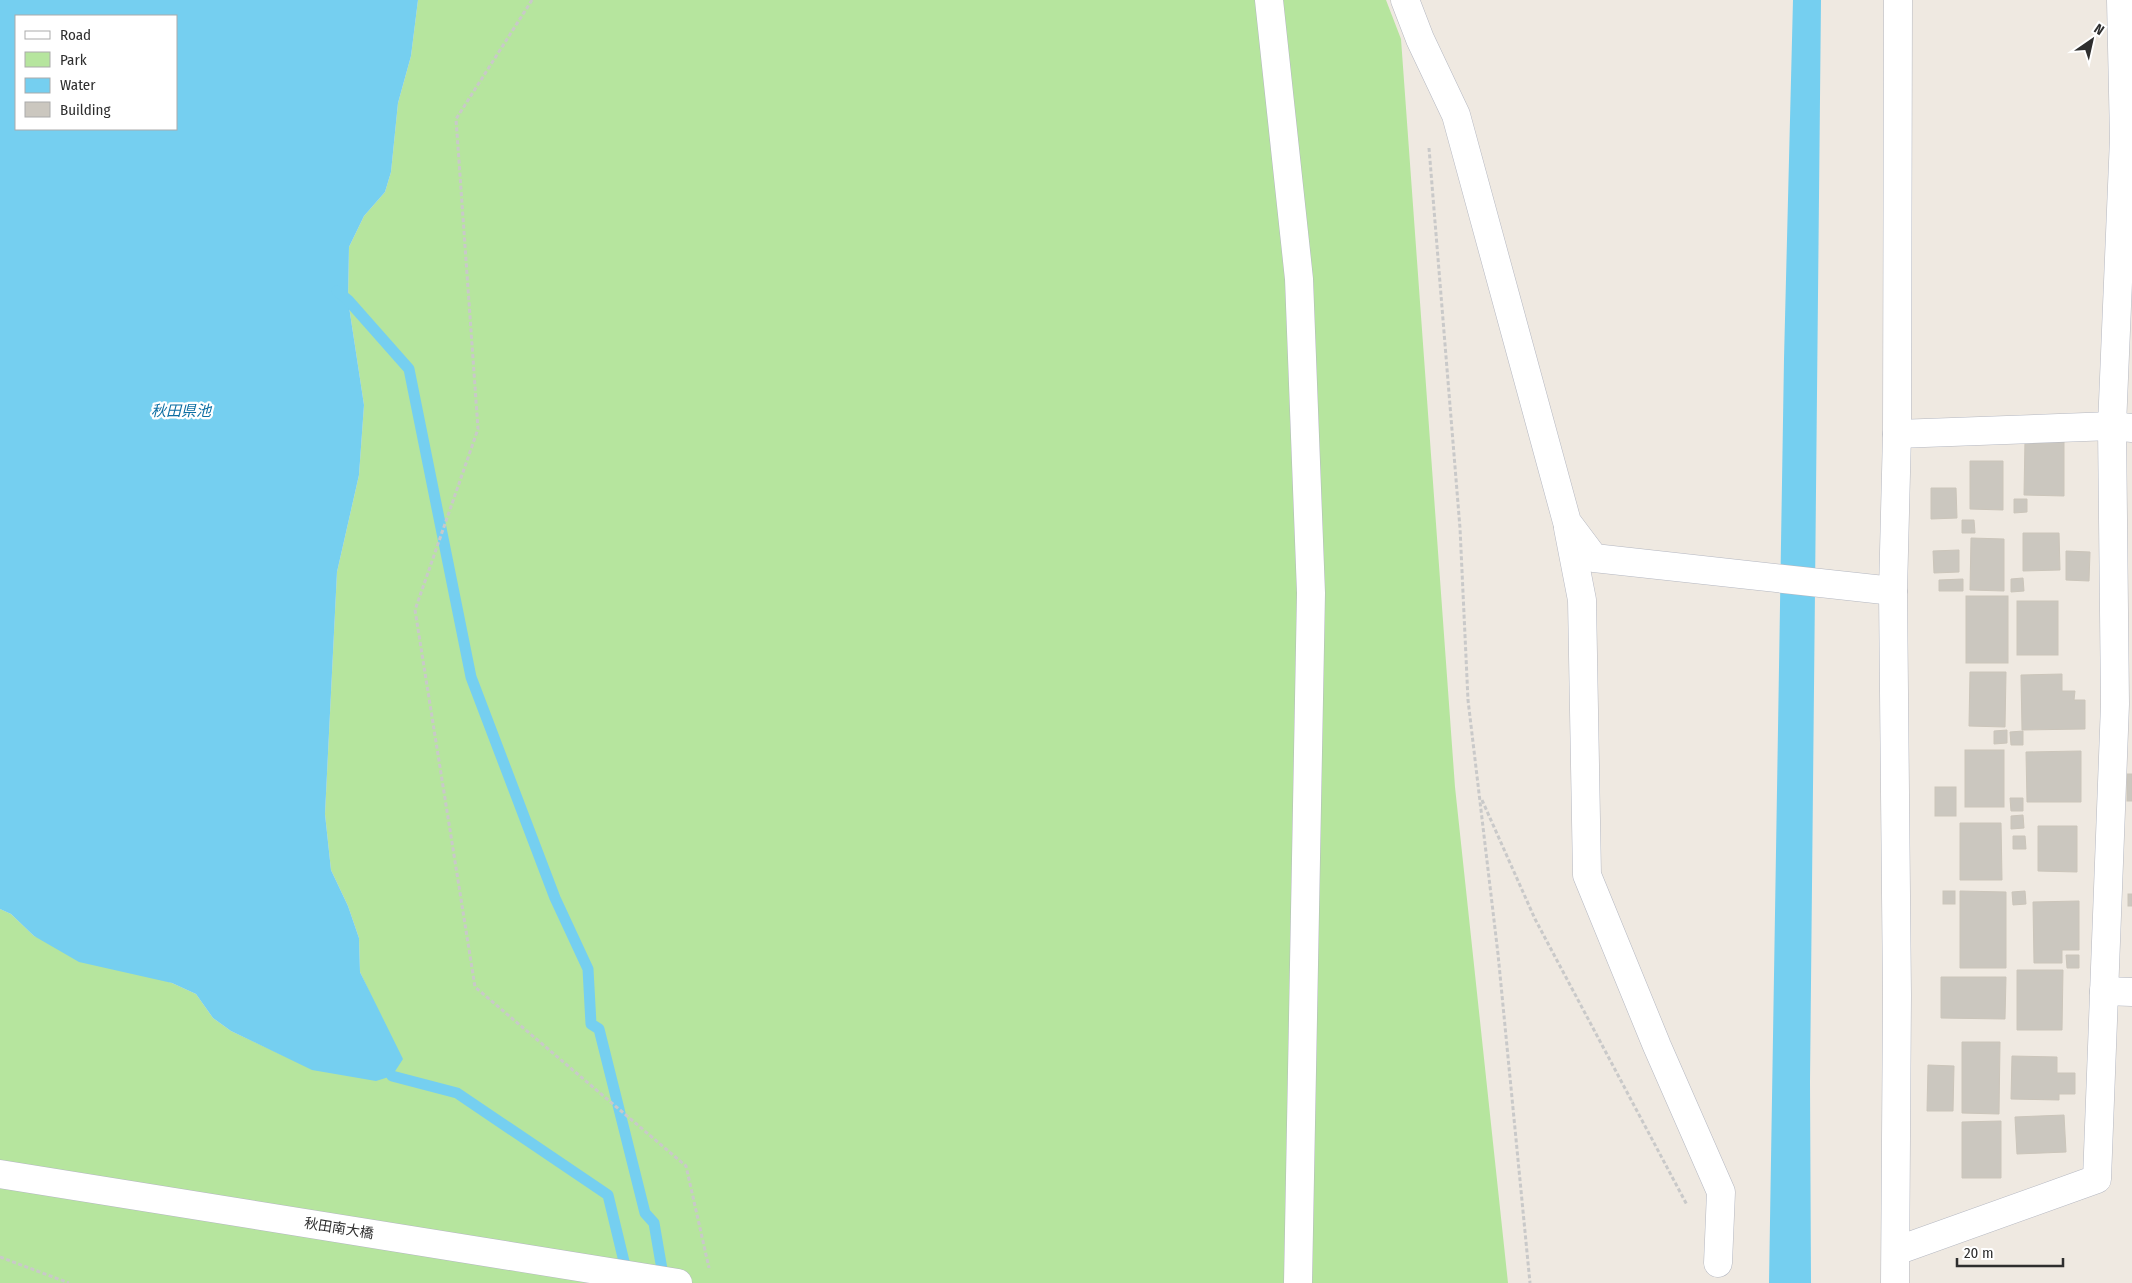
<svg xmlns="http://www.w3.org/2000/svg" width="2132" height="1283" font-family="'Fira Sans Condensed','Noto Sans JP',sans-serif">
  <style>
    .green { fill: #b6e59e }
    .water { fill: #75cff0; fill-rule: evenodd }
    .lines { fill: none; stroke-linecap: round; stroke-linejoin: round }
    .stream { stroke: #75cff0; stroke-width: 11 }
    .building { fill: #cbc7bf; stroke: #cbc5ba }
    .minor-casing { stroke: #b4b7c1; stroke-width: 29 }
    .tertiary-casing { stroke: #b4b7c1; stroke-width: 29 }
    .path { stroke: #c9c9c9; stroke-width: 3; stroke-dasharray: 4 2.5; stroke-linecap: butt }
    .minor { stroke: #fff; stroke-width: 28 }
    .tertiary { stroke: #fff; stroke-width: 28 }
    .labels { text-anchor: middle; stroke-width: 4.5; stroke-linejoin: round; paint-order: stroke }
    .street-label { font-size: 14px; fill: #2e2e2e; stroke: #fff }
    .water-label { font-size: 15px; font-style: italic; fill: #0d6fa3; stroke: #fff }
  </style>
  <rect width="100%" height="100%" fill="#efe9e1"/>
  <path class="green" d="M418,0H1386L1401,39L1455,787L1508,1283H0V909L11,914L34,936L172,983L196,994L213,1018L231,1031L312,1069L373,1000L360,972L359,938L348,906L331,870L325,814L337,572L359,475L364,405L348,300L349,247L364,216L385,192L391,172L398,103L411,56Z"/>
  <g class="water">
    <path d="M0,0H418L411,56L398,103L391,172L385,192L364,216L349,247L348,300L364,405L359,475L337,572L325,814L331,870L348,906L359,938L360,972L403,1059L392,1076L376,1081L312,1070L231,1031L213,1018L196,994L172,983L79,962L34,936L11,914L0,909ZM176,16V129H16V16Z"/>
    <path d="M1793,0H1821L1810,1082L1811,1283H1769L1784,359Z"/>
  </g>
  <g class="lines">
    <g class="stream">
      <path d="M337,291L348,300L409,369L471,677L555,898L588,969L591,1024L599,1029L645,1213L654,1223L664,1281"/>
      <path d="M392,1076L457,1093L608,1195L627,1274"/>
    </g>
  </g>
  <g class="building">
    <path d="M2025,440L2064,441V496L2024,495Z"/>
    <path d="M1970,461H2003V510L1970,509Z"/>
    <path d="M1931,488H1956L1957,518L1931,519Z"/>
    <path d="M2014,499H2027V512L2014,513Z"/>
    <path d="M1962,520H1974L1975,533H1962Z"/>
    <path d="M2023,533H2059L2060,570L2023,571Z"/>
    <path d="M1971,538L2004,539V591L1970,590Z"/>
    <path d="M1959,550V572L1934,573L1933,551Z"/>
    <path d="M2066,551L2090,552L2089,581L2066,580Z"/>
    <path d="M2023,578L2024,591L2011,592V579Z"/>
    <path d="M1963,579V591H1939V580Z"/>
    <rect x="1966" y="596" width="42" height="67"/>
    <rect x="2017" y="601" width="41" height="54"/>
    <path d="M1970,672H2006L2005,727L1969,726Z"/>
    <path d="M2062,674V691H2075L2074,700H2085V729L2022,730L2021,675Z"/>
    <path d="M2007,730V743L1994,744V731Z"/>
    <path d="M2023,731V745H2011L2010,732Z"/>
    <rect x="1965" y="750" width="39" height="57"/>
    <path d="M2081,751V802H2027L2026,752Z"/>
    <rect x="2127" y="774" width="5" height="27"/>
    <rect x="1935" y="787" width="21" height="29"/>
    <path d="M2010,798H2023V811H2011Z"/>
    <path d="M2023,815L2024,828L2011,829V816Z"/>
    <path d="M1960,823H2001L2002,880H1960Z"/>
    <path d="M2038,826H2077V872L2038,871Z"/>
    <path d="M2013,836H2025L2026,849H2013Z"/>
    <rect x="1943" y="891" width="12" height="13"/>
    <path d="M1960,891L2006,892V968H1960Z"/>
    <path d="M2025,891L2026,904L2013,905L2012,892Z"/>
    <rect x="2128" y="894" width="4" height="12"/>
    <path d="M2079,901V950H2062V963H2034L2033,902Z"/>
    <path d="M2066,955H2079V968H2067Z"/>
    <path d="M2017,970H2063L2062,1030H2017Z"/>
    <path d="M1941,977H2006L2005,1019L1941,1018Z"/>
    <path d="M1962,1042H2000L1999,1114L1962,1113Z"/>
    <path d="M2012,1056L2057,1057V1073H2075V1094H2059V1100L2011,1099Z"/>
    <path d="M1928,1065L1954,1066L1953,1111H1927Z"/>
    <path d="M2064,1115L2066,1152L2017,1154L2015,1117Z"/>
    <path d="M2001,1121V1178H1962V1122Z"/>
  </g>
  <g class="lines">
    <defs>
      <g id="minor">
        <path d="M1269,0L1299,279L1311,593L1298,1283"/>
        <path d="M1405,0L1420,39L1456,115L1567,522L1594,558L1893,591"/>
        <path d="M1897,434L2112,426L2132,428"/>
        <path d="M1568,528L1582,600L1587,875L1657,1046L1721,1192L1718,1263"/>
        <path d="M2104,991L2132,992"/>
        <path d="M1896,1251L2097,1179L2115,704L2112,426L2124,138L2121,0"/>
        <path d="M1895,1283L1897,995L1893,591L1897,434L1898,0"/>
      </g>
      <path id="tertiary" d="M0,1174L678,1283"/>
    </defs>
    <use href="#minor" class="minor-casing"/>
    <use href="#tertiary" class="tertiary-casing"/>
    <g class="path">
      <path d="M532,0L456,119L478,429L415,610L475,987L686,1166L709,1268"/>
      <path d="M1429,148L1460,528L1468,700L1498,954L1530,1283"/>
      <path d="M1482,800L1535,919L1687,1205"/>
      <path d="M0,1257L69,1283"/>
    </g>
    <use href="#minor" class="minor"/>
    <use href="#tertiary" class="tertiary"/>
  </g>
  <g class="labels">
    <g class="street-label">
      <text transform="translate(339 1228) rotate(9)" y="5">秋田南大橋</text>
    </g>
    <g class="water-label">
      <text x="181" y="416">秋田県池</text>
    </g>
  </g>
  <rect x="15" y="15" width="162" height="115" fill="#ffffff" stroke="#ababab"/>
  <rect x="25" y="31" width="25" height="8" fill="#ffffff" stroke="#ababab"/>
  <text x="60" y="40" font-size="15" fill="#2e2e2e">Road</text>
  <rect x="25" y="52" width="25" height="15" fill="#b6e59e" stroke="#ababab"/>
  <text x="60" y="65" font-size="15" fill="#2e2e2e">Park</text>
  <rect x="25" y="78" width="25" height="15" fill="#75cff0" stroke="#ababab"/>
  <text x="60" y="90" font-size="15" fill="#2e2e2e">Water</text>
  <rect x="25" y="102" width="25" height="15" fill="#cbc7bf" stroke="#ababab"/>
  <text x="60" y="115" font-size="15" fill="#2e2e2e">Building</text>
  <g transform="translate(2092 40) rotate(34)" stroke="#ffffff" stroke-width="4" paint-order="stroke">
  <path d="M0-4L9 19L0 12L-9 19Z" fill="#2e2e2e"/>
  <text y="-8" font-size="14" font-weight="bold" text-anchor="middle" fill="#2e2e2e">N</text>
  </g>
  <path d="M1957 1258v8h106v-8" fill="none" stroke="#2e2e2e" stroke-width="2.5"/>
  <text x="1964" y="1258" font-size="15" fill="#2e2e2e" stroke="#ffffff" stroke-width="4" paint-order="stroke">20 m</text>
</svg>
